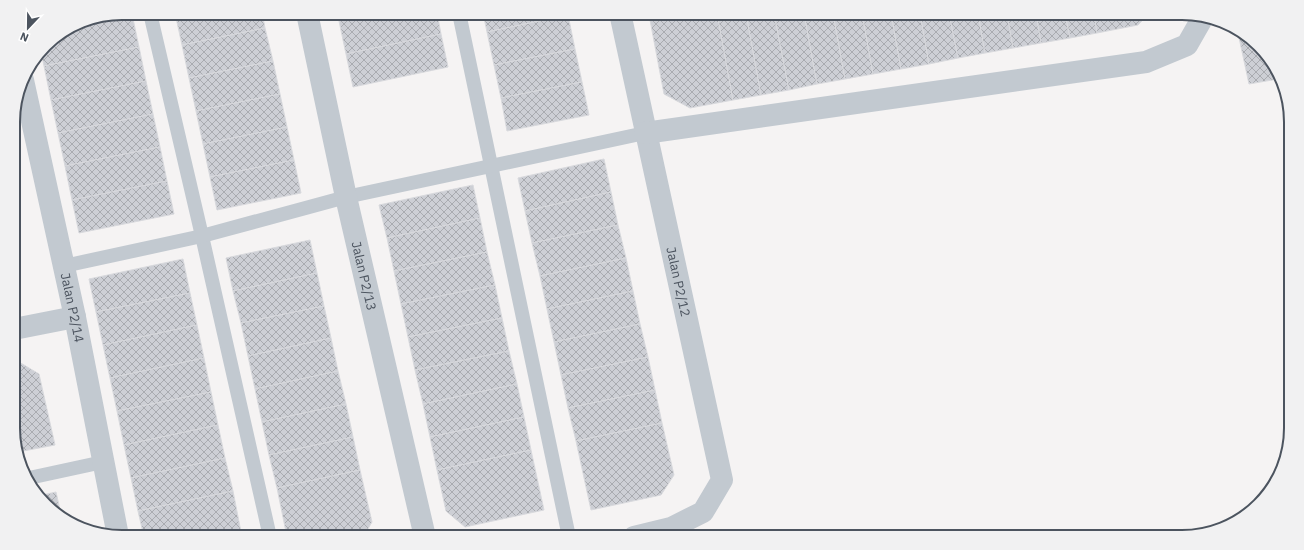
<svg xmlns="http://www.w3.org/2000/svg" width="1304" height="550" font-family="'IBM Plex Sans',sans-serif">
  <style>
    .building { fill: url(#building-cross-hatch); stroke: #d8d9dd }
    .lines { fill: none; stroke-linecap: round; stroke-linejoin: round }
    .service { stroke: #c2c9d0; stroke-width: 14 }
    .minor { stroke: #c2c9d0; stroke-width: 22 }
    .labels { text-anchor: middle; stroke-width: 3.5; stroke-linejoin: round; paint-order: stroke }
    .street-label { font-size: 13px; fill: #4c545f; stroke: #fff }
    .rim { fill: none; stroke: #4c545f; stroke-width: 2 }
  </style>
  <defs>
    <pattern id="building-cross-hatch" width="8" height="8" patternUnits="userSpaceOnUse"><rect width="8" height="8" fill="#cdcfd5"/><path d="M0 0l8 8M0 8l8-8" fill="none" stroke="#a9abb0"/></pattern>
  </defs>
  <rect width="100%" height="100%" fill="#f5f3f3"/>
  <g class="building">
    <path d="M122,13L132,14L73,26L81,21Z"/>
    <path d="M175,13H262L265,28L182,45Z"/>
    <path d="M337,13H377L339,21Z"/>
    <path d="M377,13H437L441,34L346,54L339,21Z"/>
    <path d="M483,13H568V15L487,32Z"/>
    <path d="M687,13H717L733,100L690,108L664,94L650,20Z"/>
    <path d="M717,13H746L761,95L733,100Z"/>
    <path d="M746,13H774L789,90L761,95Z"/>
    <path d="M774,13H804L817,84L789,90Z"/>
    <path d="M804,13H833L845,79L817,84Z"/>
    <path d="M833,13H862L873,74L845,79Z"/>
    <path d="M862,13H891L901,69L873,74Z"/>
    <path d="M891,13H920L929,64L901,69Z"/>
    <path d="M920,13H949L958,58L929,64Z"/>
    <path d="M949,13H978L985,53L958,58Z"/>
    <path d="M978,13H1007L1013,48L985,53Z"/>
    <path d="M1007,13H1036L1041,43L1013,48Z"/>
    <path d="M1036,13H1065L1070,38L1041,43Z"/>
    <path d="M1065,13H1094L1097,33L1070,38Z"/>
    <path d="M1094,13H1149L1138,25L1097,33Z"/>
    <path d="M132,14L139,47L44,66L41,52L50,40L73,26Z"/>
    <path d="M568,15L575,49L494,65L487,32Z"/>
    <path d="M265,28L273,61L189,78L182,45Z"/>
    <path d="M1238,33L1268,55L1278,79L1249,84Z"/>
    <path d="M441,34L448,67L353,87L346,54Z"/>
    <path d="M139,47L146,81L51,100L44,66Z"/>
    <path d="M575,49L582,82L501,98L494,65Z"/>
    <path d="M273,61L280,94L196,111L189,78Z"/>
    <path d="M146,81L153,114L58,133L51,100Z"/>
    <path d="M582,82L589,115L507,131L501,98Z"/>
    <path d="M280,94L287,127L203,144L196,111Z"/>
    <path d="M153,114L160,147L65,166L58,133Z"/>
    <path d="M287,127L294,160L210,177L203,144Z"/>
    <path d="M160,147L167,181L72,200L65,166Z"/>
    <path d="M604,159L611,192L525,211L518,178Z"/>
    <path d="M294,160L301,193L217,210L210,177Z"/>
    <path d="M167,181L174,214L79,233L72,200Z"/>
    <path d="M473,185L480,218L387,238L379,205Z"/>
    <path d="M611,192L618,225L532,243L525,211Z"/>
    <path d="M480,218L487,252L394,271L387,238Z"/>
    <path d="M618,225L626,258L540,276L532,243Z"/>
    <path d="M310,240L317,273L233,291L226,258Z"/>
    <path d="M487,252L495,285L401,304L394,271Z"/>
    <path d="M626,258L633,291L547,309L540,276Z"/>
    <path d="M183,259L190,293L96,312L89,279Z"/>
    <path d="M317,273L324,306L241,323L233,291Z"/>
    <path d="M495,285L502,318L408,337L401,304Z"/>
    <path d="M633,291L640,324L554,342L547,309Z"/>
    <path d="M190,293L197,325L103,345L96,312Z"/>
    <path d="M324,306L331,338L248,356L241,323Z"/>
    <path d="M502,318L509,351L415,370L408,337Z"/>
    <path d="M640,324L648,357L561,375L554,342Z"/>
    <path d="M197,325L204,358L110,378L103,345Z"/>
    <path d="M331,338L338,371L255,389L248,356Z"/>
    <path d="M509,351L517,384L423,404L415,370Z"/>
    <path d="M648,357L655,390L568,408L561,375Z"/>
    <path d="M204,358L211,392L117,411L110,378Z"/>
    <path d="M19,362L39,374L55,445L18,452L14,442V363Z"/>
    <path d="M338,371L346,404L262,422L255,389Z"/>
    <path d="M517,384L524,417L430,437L423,404Z"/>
    <path d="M655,390L662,423L576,441L568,408Z"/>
    <path d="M211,392L218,425L124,445L117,411Z"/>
    <path d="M346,404L353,437L269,455L262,422Z"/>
    <path d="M524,417L531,450L437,470L430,437Z"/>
    <path d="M662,423L674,475L661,495L591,510L576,441Z"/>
    <path d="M218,425L225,458L131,478L124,445Z"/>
    <path d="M353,437L360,470L277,488L269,455Z"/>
    <path d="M531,450L544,510L465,527L446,511L437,470Z"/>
    <path d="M225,458L233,491L138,511L131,478Z"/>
    <path d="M360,470L372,522L363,537H287L277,488Z"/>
    <path d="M233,491L242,537H144L138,511Z"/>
    <path d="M56,492L61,514L38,496Z"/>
  </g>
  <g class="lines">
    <g class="service">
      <path d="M150,13L202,236L270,537"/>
      <path d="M459,13L569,537"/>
      <path d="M64,266L202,236L346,197L645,133"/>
      <path d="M29,478L103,462"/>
    </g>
    <g class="minor">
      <path id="s1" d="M307,13L346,197L425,537"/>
      <path id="s2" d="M620,13L722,480L703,512L671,528L634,537"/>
      <path id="s3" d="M23,80L75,317L118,536"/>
      <path d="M645,133L1146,62L1187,45L1203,17"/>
      <path d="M14,329L75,317"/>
    </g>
  </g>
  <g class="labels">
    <g class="street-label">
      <text dy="5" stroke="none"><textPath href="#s1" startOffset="269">Jalan P2/13</textPath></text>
      <text dy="5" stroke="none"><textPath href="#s2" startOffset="275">Jalan P2/12</textPath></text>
      <text dy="5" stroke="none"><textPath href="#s3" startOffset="233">Jalan P2/14</textPath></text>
    </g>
  </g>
  <path d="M0 0H1304V550H0ZM122 20H1182A102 102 0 0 1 1284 122V428A102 102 0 0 1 1182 530H122A102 102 0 0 1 20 428V122A102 102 0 0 1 122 20Z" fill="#f1f1f2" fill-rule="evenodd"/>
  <path class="rim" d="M122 20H1182A102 102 0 0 1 1284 122V428A102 102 0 0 1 1182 530H122A102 102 0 0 1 20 428V122A102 102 0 0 1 122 20Z"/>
  <g transform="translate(28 28) rotate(202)" stroke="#ffffff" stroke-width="3" paint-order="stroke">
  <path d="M0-3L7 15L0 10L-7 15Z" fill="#4c545f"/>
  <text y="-6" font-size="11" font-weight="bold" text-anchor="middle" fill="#4c545f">N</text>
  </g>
</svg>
